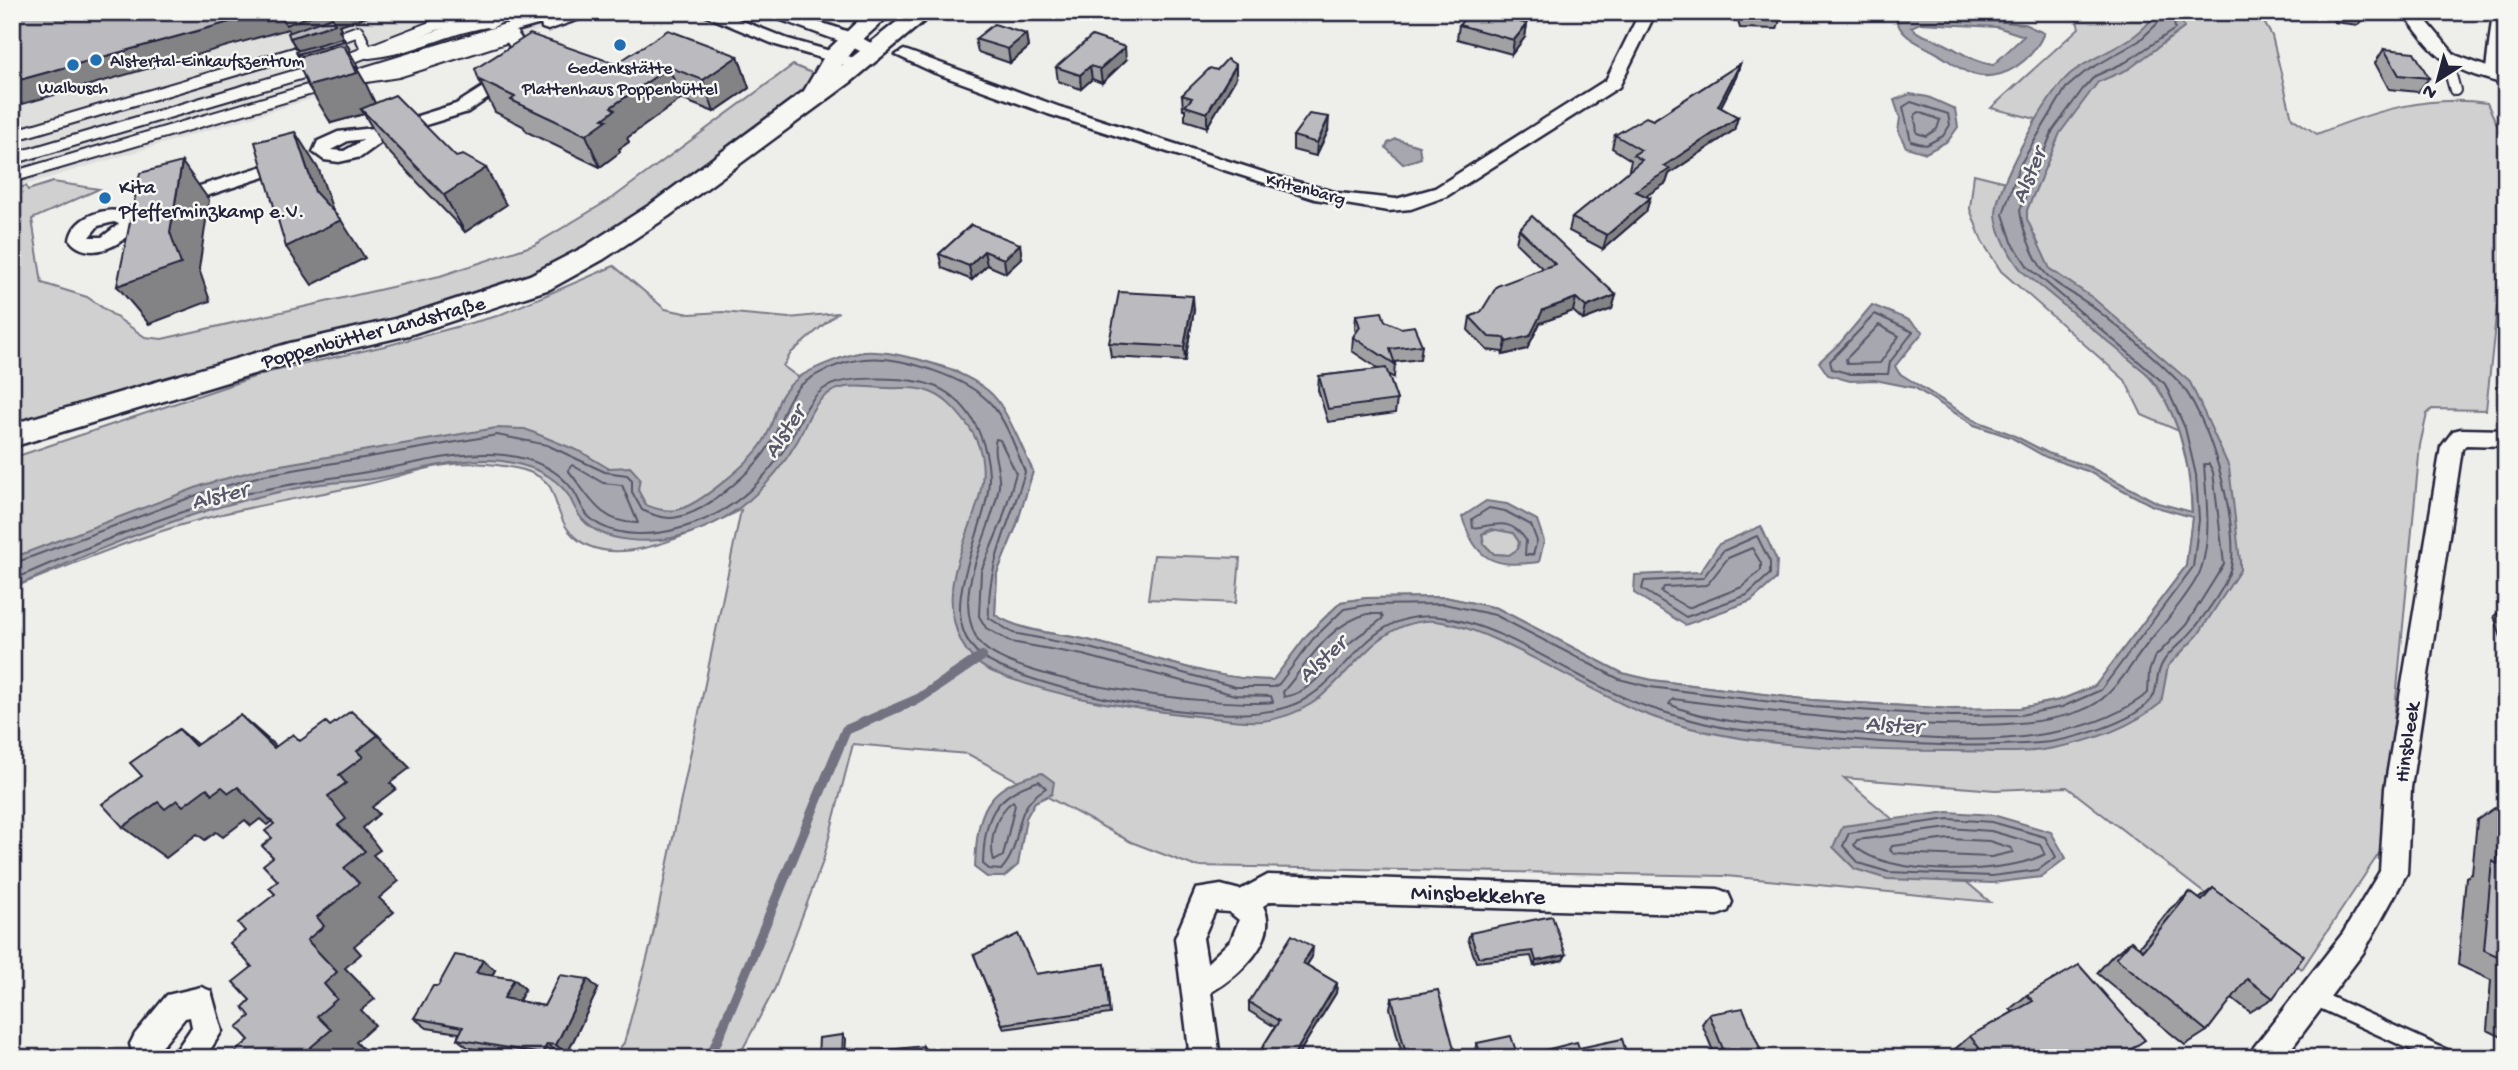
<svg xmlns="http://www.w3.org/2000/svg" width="2518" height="1070" font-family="'Gochi Hand',sans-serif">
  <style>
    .built { fill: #dfdfde }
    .green { fill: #d0d0d1; stroke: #797986; stroke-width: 2 }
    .water { fill: #a7a7af; stroke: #727281; stroke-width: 2; fill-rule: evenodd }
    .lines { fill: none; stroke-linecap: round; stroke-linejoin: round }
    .shore { stroke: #575769; stroke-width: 2 }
    .stream { stroke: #727281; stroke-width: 10 }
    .service-far1-casing { stroke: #22223b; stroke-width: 14 }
    .service-casing { stroke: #22223b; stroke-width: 20 }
    .minor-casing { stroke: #22223b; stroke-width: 5 }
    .secondary-casing { stroke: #22223b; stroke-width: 5 }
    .service-far1 { stroke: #f6f6f2; stroke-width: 10 }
    .service { stroke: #f6f6f2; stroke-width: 15 }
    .minor { fill: #f6f6f2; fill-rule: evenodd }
    .secondary { fill: #f6f6f2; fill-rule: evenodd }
    .wall { fill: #a1a1a4; stroke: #22223b; stroke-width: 2 }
    .shaded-wall { fill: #838386; stroke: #22223b; stroke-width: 2 }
    .building { fill: #bbbbbf; stroke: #22223b; stroke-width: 2 }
    .poi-dot { fill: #1f6fb2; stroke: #f6f6f2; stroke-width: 2.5 }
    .labels { text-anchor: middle; stroke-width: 5; stroke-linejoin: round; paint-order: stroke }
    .far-poi-label { font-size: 18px; fill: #22223b; stroke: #f6f6f2 }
    .far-street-label { font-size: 18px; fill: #22223b; stroke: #f6f6f2 }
    .poi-label { font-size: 21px; fill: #22223b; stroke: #f6f6f2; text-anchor: start }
    .street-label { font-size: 21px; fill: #22223b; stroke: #f6f6f2 }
    .water-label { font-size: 23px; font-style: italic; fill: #575769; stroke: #f6f6f2 }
    .near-street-label { font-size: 24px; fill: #22223b; stroke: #f6f6f2 }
  </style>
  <rect width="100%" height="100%" fill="#eeeeeb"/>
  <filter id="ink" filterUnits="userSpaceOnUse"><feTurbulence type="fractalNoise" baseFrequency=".0143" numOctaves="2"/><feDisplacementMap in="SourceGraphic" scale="14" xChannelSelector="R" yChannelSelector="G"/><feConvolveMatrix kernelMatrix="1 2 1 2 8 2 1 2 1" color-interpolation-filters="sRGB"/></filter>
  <g filter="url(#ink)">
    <path class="built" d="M12,12H602L12,189Z"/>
    <g class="green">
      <path d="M2074,12H2258L2272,36L2292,118L2317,134C2371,112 2428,94 2487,103L2506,144V307L2497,306L2486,410L2432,409L2427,414L2420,445L2382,849L2302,969L2067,787L1995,790L1844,778L1990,902L1726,876L1194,866L1131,842L968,754L853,744L823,861L775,988L738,1058H611L624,1043L651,944L741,510C699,529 608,579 569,531C558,518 556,497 550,487C538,469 507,466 487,464C434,460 411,475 363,485C316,495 269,503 222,514C150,531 80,561 12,588V458L269,372L389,345L497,316L614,266L665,309L690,314L722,312L789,318L837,313L791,353L783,366L798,377L864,352L917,359L954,370L996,399L1033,471L1016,527L997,573L995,615C1024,632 1056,633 1088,640C1150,655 1210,680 1273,680L1307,635L1341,602L1366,598L1445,597L1497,608L1622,673L1652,680L1812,700L1952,709L2020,708L2060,700L2095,686L2186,566L2192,519L2190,477L2179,431L2142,415L2125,380L2001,271L1982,241L1970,209L1974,174L2006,182L2036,119L1991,108L2079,28Z"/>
      <path d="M793,65L812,73L815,78L800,92L629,222L529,277L440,306L149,382L12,424V190L26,186L28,190L53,182L99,189L32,219L42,283L87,297L145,337L162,339L440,276L534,245L614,197Z"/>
      <path d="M1502,528L1513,533L1519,542L1518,549L1509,555L1494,554L1484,544L1482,534Z"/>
      <path d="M1154,555L1240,558L1236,603L1148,599Z"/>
    </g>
    <g class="water">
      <path d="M1908,12L2024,24L2044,33C2032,61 2003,83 1972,74C1959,70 1946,58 1935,52C1919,43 1900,37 1896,18ZM1920,23L1997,27L2024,36L1993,65C1970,61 1961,51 1941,42C1930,37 1919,36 1911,27Z"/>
      <path d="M2156,12H2180L2184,28L2129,69L2098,82L2060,133L2027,210V219L2050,269L2093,298L2190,382L2229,467L2240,561V570L2198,635L2168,666L2161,703C2131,727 2092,741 2054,748C2021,755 1984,751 1950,751C1857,751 1726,747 1640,712C1588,691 1476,617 1425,621C1373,625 1349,679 1311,704C1297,713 1278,719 1262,721C1240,723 1218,718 1196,716C1128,708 1057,698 993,672C955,656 946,608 955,571C967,521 1004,472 966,423C955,409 944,396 927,391C914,386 901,389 888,388C866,388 844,381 825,396C811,406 806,425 798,440C771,487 734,522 680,536C651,544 604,544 582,519C576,512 573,504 569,496C553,473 529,465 502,461C458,456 416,472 373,479C352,482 330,482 308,486C262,495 214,507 169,523C116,541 64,565 12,588V558L203,485L263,468L496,428L525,429L581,452L608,468L630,467L640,478L638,490L646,505C657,509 665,512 677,510C699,505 751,462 763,442C779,417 771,399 797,379C809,369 850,353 865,352C900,350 976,372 997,400C1012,420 1022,449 1033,471L1016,527L997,573L995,615C1024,633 1056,633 1088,640C1150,655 1210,680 1273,680L1307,635L1341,602L1366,598L1445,597L1497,608L1622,673L1652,680L1812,700L1952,709L2020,708L2060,700L2095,686L2186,566L2192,517L2153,506L2087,471L2046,457L2010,437L1974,425L1915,388L1875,380L1850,381L1828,375L1819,362L1840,343L1872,305L1909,320L1923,332L1895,366L1899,373L1974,420L2011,434L2048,453L2090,467L2158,503L2192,512C2190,464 2179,410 2146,373L2023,272C2012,260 1997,232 1996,215C1995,186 2048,93 2070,74C2097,52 2139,44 2156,12Z"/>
      <path d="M1910,94L1928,97L1955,109L1958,127L1948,141L1926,153L1906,147L1898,131L1900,118L1894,100Z"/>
      <path d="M1396,139L1419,146L1421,158L1403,164L1386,148L1388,143Z"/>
      <path d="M1486,501L1507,504L1537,520L1544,541L1539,562C1493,568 1477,561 1462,517ZM1491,529L1513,533L1519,542L1518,549L1509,555L1494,554L1484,544L1482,534Z"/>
      <path d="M1761,526L1777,561L1776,579L1751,601L1685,625L1634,593L1635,575L1700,572L1719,544Z"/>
      <path d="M1042,773L1054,782L1052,794L1035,802L1026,818L1018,865L1004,877H987L975,868C977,812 984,786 1042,773Z"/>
      <path d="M1948,812L1993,815L2051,832L2066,858L2041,877L1992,883L1887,879L1855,869L1833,847L1843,826Z"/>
    </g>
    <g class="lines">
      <g class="shore">
        <path d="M1911,102L1948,114L1950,125L1943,136L1926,145L1911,141L1903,107Z"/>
        <path d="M1919,112L1940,120L1937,129L1926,136L1917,133L1915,115Z"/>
        <path d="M1875,314L1913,332L1890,362L1888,374H1851L1832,369L1830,361Z"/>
        <path d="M1879,325L1899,336L1880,363L1847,364L1846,359Z"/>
        <path d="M996,439L1000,440L1016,473L1002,521L981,571L979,616L986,628L1011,642L1083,655L1235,695L1271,696L1273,702C1224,708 1001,683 977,639C950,589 992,536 999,486C1001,470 991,454 996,439Z"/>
        <path d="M2204,464H2209L2213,472L2224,564L2186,625L2154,658L2149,672L2148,693C2122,713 2093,725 2061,731C1980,748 1892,736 1810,729C1763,724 1713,724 1669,704L1673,699C1758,710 2038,752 2102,699C2121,684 2136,657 2152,638C2164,624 2196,585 2201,569C2212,536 2206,498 2204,464Z"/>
        <path d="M572,465L603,483L622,485L638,523C600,524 589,496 568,470Z"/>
        <path d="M1489,508L1505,511L1531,525L1537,541L1533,555H1525L1526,540C1510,517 1497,525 1473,528L1472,519Z"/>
        <path d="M1757,536L1770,562V574L1747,595L1686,617L1642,589L1644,581L1703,578L1723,551Z"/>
        <path d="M1752,548L1761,563V570L1742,587L1688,608L1661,592L1664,587L1707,585L1728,558Z"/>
        <path d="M12,564L205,492L264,475L497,435L547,445L605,472L627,475L632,480V492L642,510C653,515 665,520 678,517C707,512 754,470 769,446C782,426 782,402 801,385C817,372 844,361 864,359C900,355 969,378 992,405C1008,424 1016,450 1025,472C1011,521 986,566 989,618L1013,633L1085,647L1236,687H1273L1279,684L1313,639L1344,609L1367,605L1444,604L1495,615L1619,679L1650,687L1812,707L1951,716L2020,715L2062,707L2101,690L2193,567L2199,520L2196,475L2185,428L2165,384L2028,267L2012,242L2003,214L2020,165L2066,88L2085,72L2139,41L2158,23L2162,12"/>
        <path d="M12,580C85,548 159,516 236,496C283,484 331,479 378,470C420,463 461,450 504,455C531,458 557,468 573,490C580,500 581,509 589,517C612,539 654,536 681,528C729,515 765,482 790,440C800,422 807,399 825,388C845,375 897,378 920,382C941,386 959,399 971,417C982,434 989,458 989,478C989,536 918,630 998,666C1061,694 1231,732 1295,704C1350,681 1365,608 1440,617C1508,625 1579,683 1645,706C1669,714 1696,722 1721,727C1747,732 1775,733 1801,735C1880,743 1961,749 2040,743C2069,741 2123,725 2145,706C2161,693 2153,681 2162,664C2168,651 2185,641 2194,629C2207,612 2231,581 2232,560C2236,514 2209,413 2177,380C2152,354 2121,329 2093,307C2077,295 2053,285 2042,269C2031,252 2022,229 2020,210L2053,130L2083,89L2095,76L2126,62L2175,29L2173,12"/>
        <path d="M1367,614H1381L1383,618C1373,627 1361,633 1352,641C1329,661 1316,692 1284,697L1283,692C1309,662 1327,625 1367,614Z"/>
        <path d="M1039,781L1046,788C1007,811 1027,841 1001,870L989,869L983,864C984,818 993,795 1039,781Z"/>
        <path d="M1013,801L1015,805L1003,856L994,861C988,841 996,813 1013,801Z"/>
        <path d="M1949,819L1992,822L2045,837L2056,857L2038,870L1992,876L1888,872L1859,863L1843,846L1849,833Z"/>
        <path d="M1949,828L1991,831L2040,845L2045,854C2007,875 1885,878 1854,845L1857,840Z"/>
        <path d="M1949,839L1989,841L2011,848L2013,852L1991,857L1893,853L1890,850L1892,846Z"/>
      </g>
      <path class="stream" d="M710,1058L846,730L920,698L982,656"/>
      <defs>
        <g id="service-far1">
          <path d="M490,23L510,12"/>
          <path d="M328,42L358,31L368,53"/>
          <path d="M369,53C413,49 451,26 494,21"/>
          <path d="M338,63L436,25L497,12"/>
          <path d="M366,77L398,72L511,36"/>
          <path d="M346,78L506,29"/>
          <path d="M2455,90L2450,72L2457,64"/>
          <path d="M12,136L311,48"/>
          <path d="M12,159L317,69"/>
          <path d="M12,177L325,85"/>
        </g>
        <path id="service" d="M2311,996L2447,1058"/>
        <g id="minor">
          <path d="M545,12H600L548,30L542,28L541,24L516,31L538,64L468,112L390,136L361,157L339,162L324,160L313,152L318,141L338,132L382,127L456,104L521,63L498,29L500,26ZM365,139L344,151L331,150L348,141Z"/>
          <path d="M697,12H720L788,39L865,61L867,64L859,69L776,45Z"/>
          <path d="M759,12C788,12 863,30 882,52L880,55H868L842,42Z"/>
          <path d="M1640,12H1656L1619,87L1447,196L1411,209L1388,211L1315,199L1048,114L935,73L896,55L904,50L910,52L1060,107L1275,176L1338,193L1396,199L1435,188L1606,80Z"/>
          <path d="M2403,12H2419L2455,55L2506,74V84C2449,70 2436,60 2403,12Z"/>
          <path d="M292,157L301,162L298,166L136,219L138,222C128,244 88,264 70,240C73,218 100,208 120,211ZM114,222L119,224L102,237H89L98,226Z"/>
          <path d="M2461,429L2506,430V446L2466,445L2462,449L2411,788L2407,873L2363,953L2284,1058H2250L2254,1047L2343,933L2380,871L2385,788L2441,447L2453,431Z"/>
          <path d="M1268,875L1718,889L1728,893L1732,902L1728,911L1718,915L1271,901L1263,906C1281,940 1237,977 1211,992L1220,1058H1190L1175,938L1196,889L1221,885L1240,890ZM1215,911L1229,912L1239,920L1231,940L1207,963L1203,938Z"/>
          <path d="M201,987L211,991L222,1031L205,1058H171L192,1027L190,1017L185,1018L161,1048L164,1058H134L130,1044L135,1034L167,995Z"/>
        </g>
        <g id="secondary">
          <path d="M867,12H893L859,43L841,66L909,12H935L851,82L669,216L604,259L550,289L409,335L290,363L12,447V424L290,343L395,319L530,275L584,247L651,204L804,91L828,50Z"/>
          <path d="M2493,12H2506V84L2497,82L2486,69Z"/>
        </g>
      </defs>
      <use href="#service-far1" class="service-far1-casing"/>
      <use href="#service" class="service-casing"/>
      <use href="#minor" class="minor-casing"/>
      <use href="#secondary" class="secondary-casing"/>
      <use href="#service-far1" class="service-far1"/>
      <use href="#service" class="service"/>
      <use href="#minor" class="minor"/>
      <use href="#secondary" class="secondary"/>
    </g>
    <g class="wall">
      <path d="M12,12L339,25L341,29L339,30L350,50L349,51L358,67H356L375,103L506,205L465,232L383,146L364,114L331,123L299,57L298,51L290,38V32L288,29Z"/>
      <path d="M1735,12H1780L1781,17L1777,29L1740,28Z"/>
      <path d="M2330,12H2367L2358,25L2334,22Z"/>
      <path d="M1527,24L1525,37L1512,54L1457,39L1459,25Z"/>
      <path d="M1026,34L1028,48L1010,63L978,52L975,39Z"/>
      <path d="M2384,49L2429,78L2418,92L2389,89L2375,63Z"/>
      <path d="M738,56L749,88L714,112L681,99L627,138L629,142L619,149L620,152L600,167L527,132L523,126L495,112L479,80L616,64Z"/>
      <path d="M1126,60L1102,83L1092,79L1081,89L1058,81L1056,67Z"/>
      <path d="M1740,64L1736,77L1720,108L1738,117L1734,130L1669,174L1666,183L1645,196L1650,198L1646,212L1603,249L1569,231L1572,218L1630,170L1629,169L1631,160L1612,148L1615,135L1653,120Z"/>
      <path d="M1236,78L1207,127L1185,120V109H1183L1182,95Z"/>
      <path d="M1328,131L1316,156L1293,150V136Z"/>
      <path d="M971,225L1022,258L1006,273L987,265L972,280L942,268L939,254Z"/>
      <path d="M1519,229L1616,295L1612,309L1583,320L1573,311L1540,323L1527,349L1503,355L1502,352L1487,350L1468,330L1470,317L1481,312L1543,269L1516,243Z"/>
      <path d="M1194,310L1185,361L1111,357L1109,343Z"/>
      <path d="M1356,315L1385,321L1422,345L1420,359L1395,362L1394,378L1388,374L1397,400L1395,413L1328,422L1318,390L1319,376L1379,369L1352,351L1353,337L1356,332L1355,329Z"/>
      <path d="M2506,606V644L2503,643L2494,616Z"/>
      <path d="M2502,803L2506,805V1039L2487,1030L2491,980L2458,965L2466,877L2472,874L2477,820Z"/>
      <path d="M2213,888L2273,998L2250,1012L2232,998L2207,1031L2185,1045L2097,973L2112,956L2131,941L2139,947L2170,909L2190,892L2199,899Z"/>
      <path d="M1470,933L1563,960L1534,966L1531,956L1476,962L1468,939Z"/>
      <path d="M974,955L1036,974L1105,964L1110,1014L1004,1029Z"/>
      <path d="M1312,957L1307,965L1337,983L1336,993L1296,1058H1264L1262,1056V1048L1275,1027L1249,1011V1002Z"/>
      <path d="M495,970L492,976L514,979L525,989L519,1001L544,1006L598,989L567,1054L558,1053L556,1058H521L469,1048L457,1039L459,1033L427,1028L414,1018L438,986Z"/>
      <path d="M2027,995L2119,1058H1960L1954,1050L1970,1036L2013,1012L2010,1009Z"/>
      <path d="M1392,998L1455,1052L1453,1058H1403L1390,1008Z"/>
      <path d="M1709,1014L1764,1058L1713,1051L1702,1024Z"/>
      <path d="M1477,1043L1518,1057L1579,1048L1649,1058H1475L1474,1052Z"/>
    </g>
    <g class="shaded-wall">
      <path d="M266,12H385L339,25L341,29L339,30L350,50L349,51L358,67H356L366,84L378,110L361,109L364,114L331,123L308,86L313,81L297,54H300L290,38L293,37L288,29L12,107V82Z"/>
      <path d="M1527,24L1525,37L1512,54L1514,40Z"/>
      <path d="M1026,34L1028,48L1010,63L1008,49Z"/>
      <path d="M1125,47L1126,60L1102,83L1100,69Z"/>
      <path d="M738,56L749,88L714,112L703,80Z"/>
      <path d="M1740,64L1736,77L1714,120L1718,106Z"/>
      <path d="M1236,65V78L1207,127V113Z"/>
      <path d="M1090,66L1092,79L1081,89L1080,75Z"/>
      <path d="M669,67L681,99L627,138L629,142L619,149L620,152L600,167L586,135L611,107Z"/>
      <path d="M1329,117L1328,131L1316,156L1317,143Z"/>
      <path d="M1738,117L1734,130L1669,174L1666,183L1632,205L1635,191L1664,166Z"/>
      <path d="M295,132L319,170L337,222L341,220L365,258L312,285L286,247L315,192Z"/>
      <path d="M182,162L209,200L199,269L210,301L149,324L117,286L170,232Z"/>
      <path d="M486,168L506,205L465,232L444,195Z"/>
      <path d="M1650,198L1646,212L1603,249L1607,235Z"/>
      <path d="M1020,244L1022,258L1006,273L1004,259Z"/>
      <path d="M984,251L987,265L972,280L969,266Z"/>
      <path d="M1616,295L1612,309L1583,320L1586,307Z"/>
      <path d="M1193,296L1194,310L1185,361L1184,347Z"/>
      <path d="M1576,298L1573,311L1540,323L1527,349L1503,355L1506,342L1543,310Z"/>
      <path d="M240,715L277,747L274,748Z"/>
      <path d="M179,729L218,762L195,746Z"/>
      <path d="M378,735L410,768L390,783L396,789L372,807L379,814L363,828L380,850L373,855L399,881L379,898L394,912L354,946L361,954L345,968L375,999L361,1010L375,1025L356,1042L369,1055L366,1058H298L317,1016L324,984L307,940L317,917L344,868L338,825L328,796L339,775L357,751Z"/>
      <path d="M222,787H238L276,818L267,825L260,819L251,826L245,820L223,837L216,832L205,840L197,834L166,858L123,827L158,802L177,800L207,788Z"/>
      <path d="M1313,947L1312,957L1302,972L1303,963Z"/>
      <path d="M1566,955L1563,960L1534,966L1536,961Z"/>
      <path d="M483,960L495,970L488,983L476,973Z"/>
      <path d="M514,979L525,989L515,1008L504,998Z"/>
      <path d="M588,979L598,989L567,1054L556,1045Z"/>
      <path d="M1337,983L1336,993L1296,1058H1292Z"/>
      <path d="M843,1035L846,1039L845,1058L842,1055Z"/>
      <path d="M547,1044L558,1053L556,1058H546L542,1054Z"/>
      <path d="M923,1046L926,1050L925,1058H923Z"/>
    </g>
    <g class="building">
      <path d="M12,12H266L12,82Z"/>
      <path d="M280,12H321L286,25Z"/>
      <path d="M1470,12H1486L1527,24L1514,40L1459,25Z"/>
      <path d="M1743,12H1780L1781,17L1743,15Z"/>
      <path d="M332,17L335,24L290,38L288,33Z"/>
      <path d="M994,24L1026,34L1008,49L975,39Z"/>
      <path d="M668,30L738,56L703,80L669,67L611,107L615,110L603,119L607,120L586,135L511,100L515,97L479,80L475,69L530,34L616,64Z"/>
      <path d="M1092,36L1125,47L1100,69L1090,66L1080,75L1056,67Z"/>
      <path d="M342,38L343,41L297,54L296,51Z"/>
      <path d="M339,45L345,47L357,73L308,86L296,58Z"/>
      <path d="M2384,49L2414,52L2429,78L2399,75Z"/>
      <path d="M1227,59L1236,65L1207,113L1185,106L1192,98L1182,95L1210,68L1217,70Z"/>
      <path d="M1740,64L1718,106L1738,117L1664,166L1670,169L1635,191L1650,198L1607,235L1572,218L1642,160L1633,155L1641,150L1615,135L1646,117L1653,120Z"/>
      <path d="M395,95L456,157L463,155L486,168L444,195L361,109Z"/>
      <path d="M1309,114L1329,117L1317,143L1293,136Z"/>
      <path d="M295,132L315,192L341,220L286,247L255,142Z"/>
      <path d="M182,162L170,232L181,264L117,286L140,173Z"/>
      <path d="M1532,216L1616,295L1586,307L1576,298L1543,310L1530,336L1506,342L1505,338L1489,337L1470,317L1481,312L1497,286L1555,264L1519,229Z"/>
      <path d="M971,225L1020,244L1004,259L984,251L969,266L939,254Z"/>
      <path d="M1119,292L1193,296L1184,347L1109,343Z"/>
      <path d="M1382,312L1385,321L1401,328L1414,326L1422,345L1390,349L1395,364L1353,337L1360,327L1356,315Z"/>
      <path d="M1386,368L1397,400L1328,409L1319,376Z"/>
      <path d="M351,711L378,735L357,751L363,757L339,775L346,783L328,796L346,819L338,825L365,851L344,868L359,883L317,917L324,926L307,940L337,972L324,984L337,999L317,1016L331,1030L298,1058H294L292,1055L289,1058H228L249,1040L237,1027L250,1016L243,1007L250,1000L233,982L252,967L230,943L245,931L238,923L275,894L269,888L278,881L263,865L273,857L262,846L272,838L265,831L274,824L238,787L229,793L222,787L212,794L207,788L183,806L177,800L165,809L158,802L123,827L102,804L142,776L130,763L179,729L195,746L240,715L274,748L293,734L300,741L326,722L330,726Z"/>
      <path d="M2502,803L2506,805V960L2484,950L2492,861L2497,864Z"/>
      <path d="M2213,888L2304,956L2273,998L2247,979L2207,1031L2116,958L2131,941L2143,950L2190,892L2202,901Z"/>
      <path d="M1552,916L1566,955L1536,961L1533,951L1478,957L1470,933Z"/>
      <path d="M1018,934L1036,974L1105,964L1109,1009L1002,1024L974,955Z"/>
      <path d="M1292,935L1313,947L1303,963L1337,983L1292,1058H1278L1262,1048L1279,1021L1249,1002Z"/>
      <path d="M455,955L483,960L476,973L514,979L504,998L544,1006L560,975L588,979L556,1045L547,1044L542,1054L457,1039L463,1027L414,1018L433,986H438Z"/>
      <path d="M2079,965L2145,1040L2118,1058H1987L1970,1036L2033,1001L2027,995Z"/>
      <path d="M1438,990L1455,1052L1424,1058H1407L1392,998Z"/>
      <path d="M1743,1008L1764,1058H1682L1723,1049L1709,1014Z"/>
      <path d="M843,1035L842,1055L923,1046V1058H818L819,1038Z"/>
      <path d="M1511,1036L1518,1057L1577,1042L1579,1048L1622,1039L1627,1055L1646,1051L1649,1058H1482L1477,1043Z"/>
    </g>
  </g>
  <g class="poi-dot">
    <circle cx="620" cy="45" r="7"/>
    <circle cx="96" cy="60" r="7"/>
    <circle cx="73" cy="65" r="7"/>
    <circle cx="105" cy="198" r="7"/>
  </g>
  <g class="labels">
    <g class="far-poi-label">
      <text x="110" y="66" text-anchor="start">Alstertal-Einkaufszentrum</text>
      <text x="620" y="73">Gedenkstätte<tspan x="620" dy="21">Plattenhaus Poppenbüttel</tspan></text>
      <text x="73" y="93">Walbusch</text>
    </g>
    <g class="far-street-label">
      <text transform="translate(1306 188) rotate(15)" y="6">Kritenbarg</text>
    </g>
    <g class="poi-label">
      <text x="119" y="193">Kita<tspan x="119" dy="24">Pfefferminzkamp e.V.</tspan></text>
    </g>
    <g class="street-label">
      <text transform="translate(373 331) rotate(-15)" y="7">Poppenbüttler Landstraße</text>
      <text transform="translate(2406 742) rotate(-82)" y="7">Hinsbleek</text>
    </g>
    <g class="water-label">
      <text transform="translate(2027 175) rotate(-67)" y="8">Alster</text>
      <text transform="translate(783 431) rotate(-57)" y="8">Alster</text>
      <text transform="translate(219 494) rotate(-14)" y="8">Alster</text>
      <text transform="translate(1321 658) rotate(-43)" y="8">Alster</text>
      <text transform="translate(1894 723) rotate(4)" y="8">Alster</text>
    </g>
    <g class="near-street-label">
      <text transform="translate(1478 893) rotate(2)" y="8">Minsbekkehre</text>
    </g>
  </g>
  <rect width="2518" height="1070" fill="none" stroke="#f6f6f2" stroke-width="42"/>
  <rect x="21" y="21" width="2476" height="1028" fill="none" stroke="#22223b" stroke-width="2.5" filter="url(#ink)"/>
  <g transform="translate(2438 80) rotate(216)" stroke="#f6f6f2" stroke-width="5" paint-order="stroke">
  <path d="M0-5L12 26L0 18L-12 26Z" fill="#22223b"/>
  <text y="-10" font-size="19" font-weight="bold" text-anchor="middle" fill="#22223b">N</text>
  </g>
</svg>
